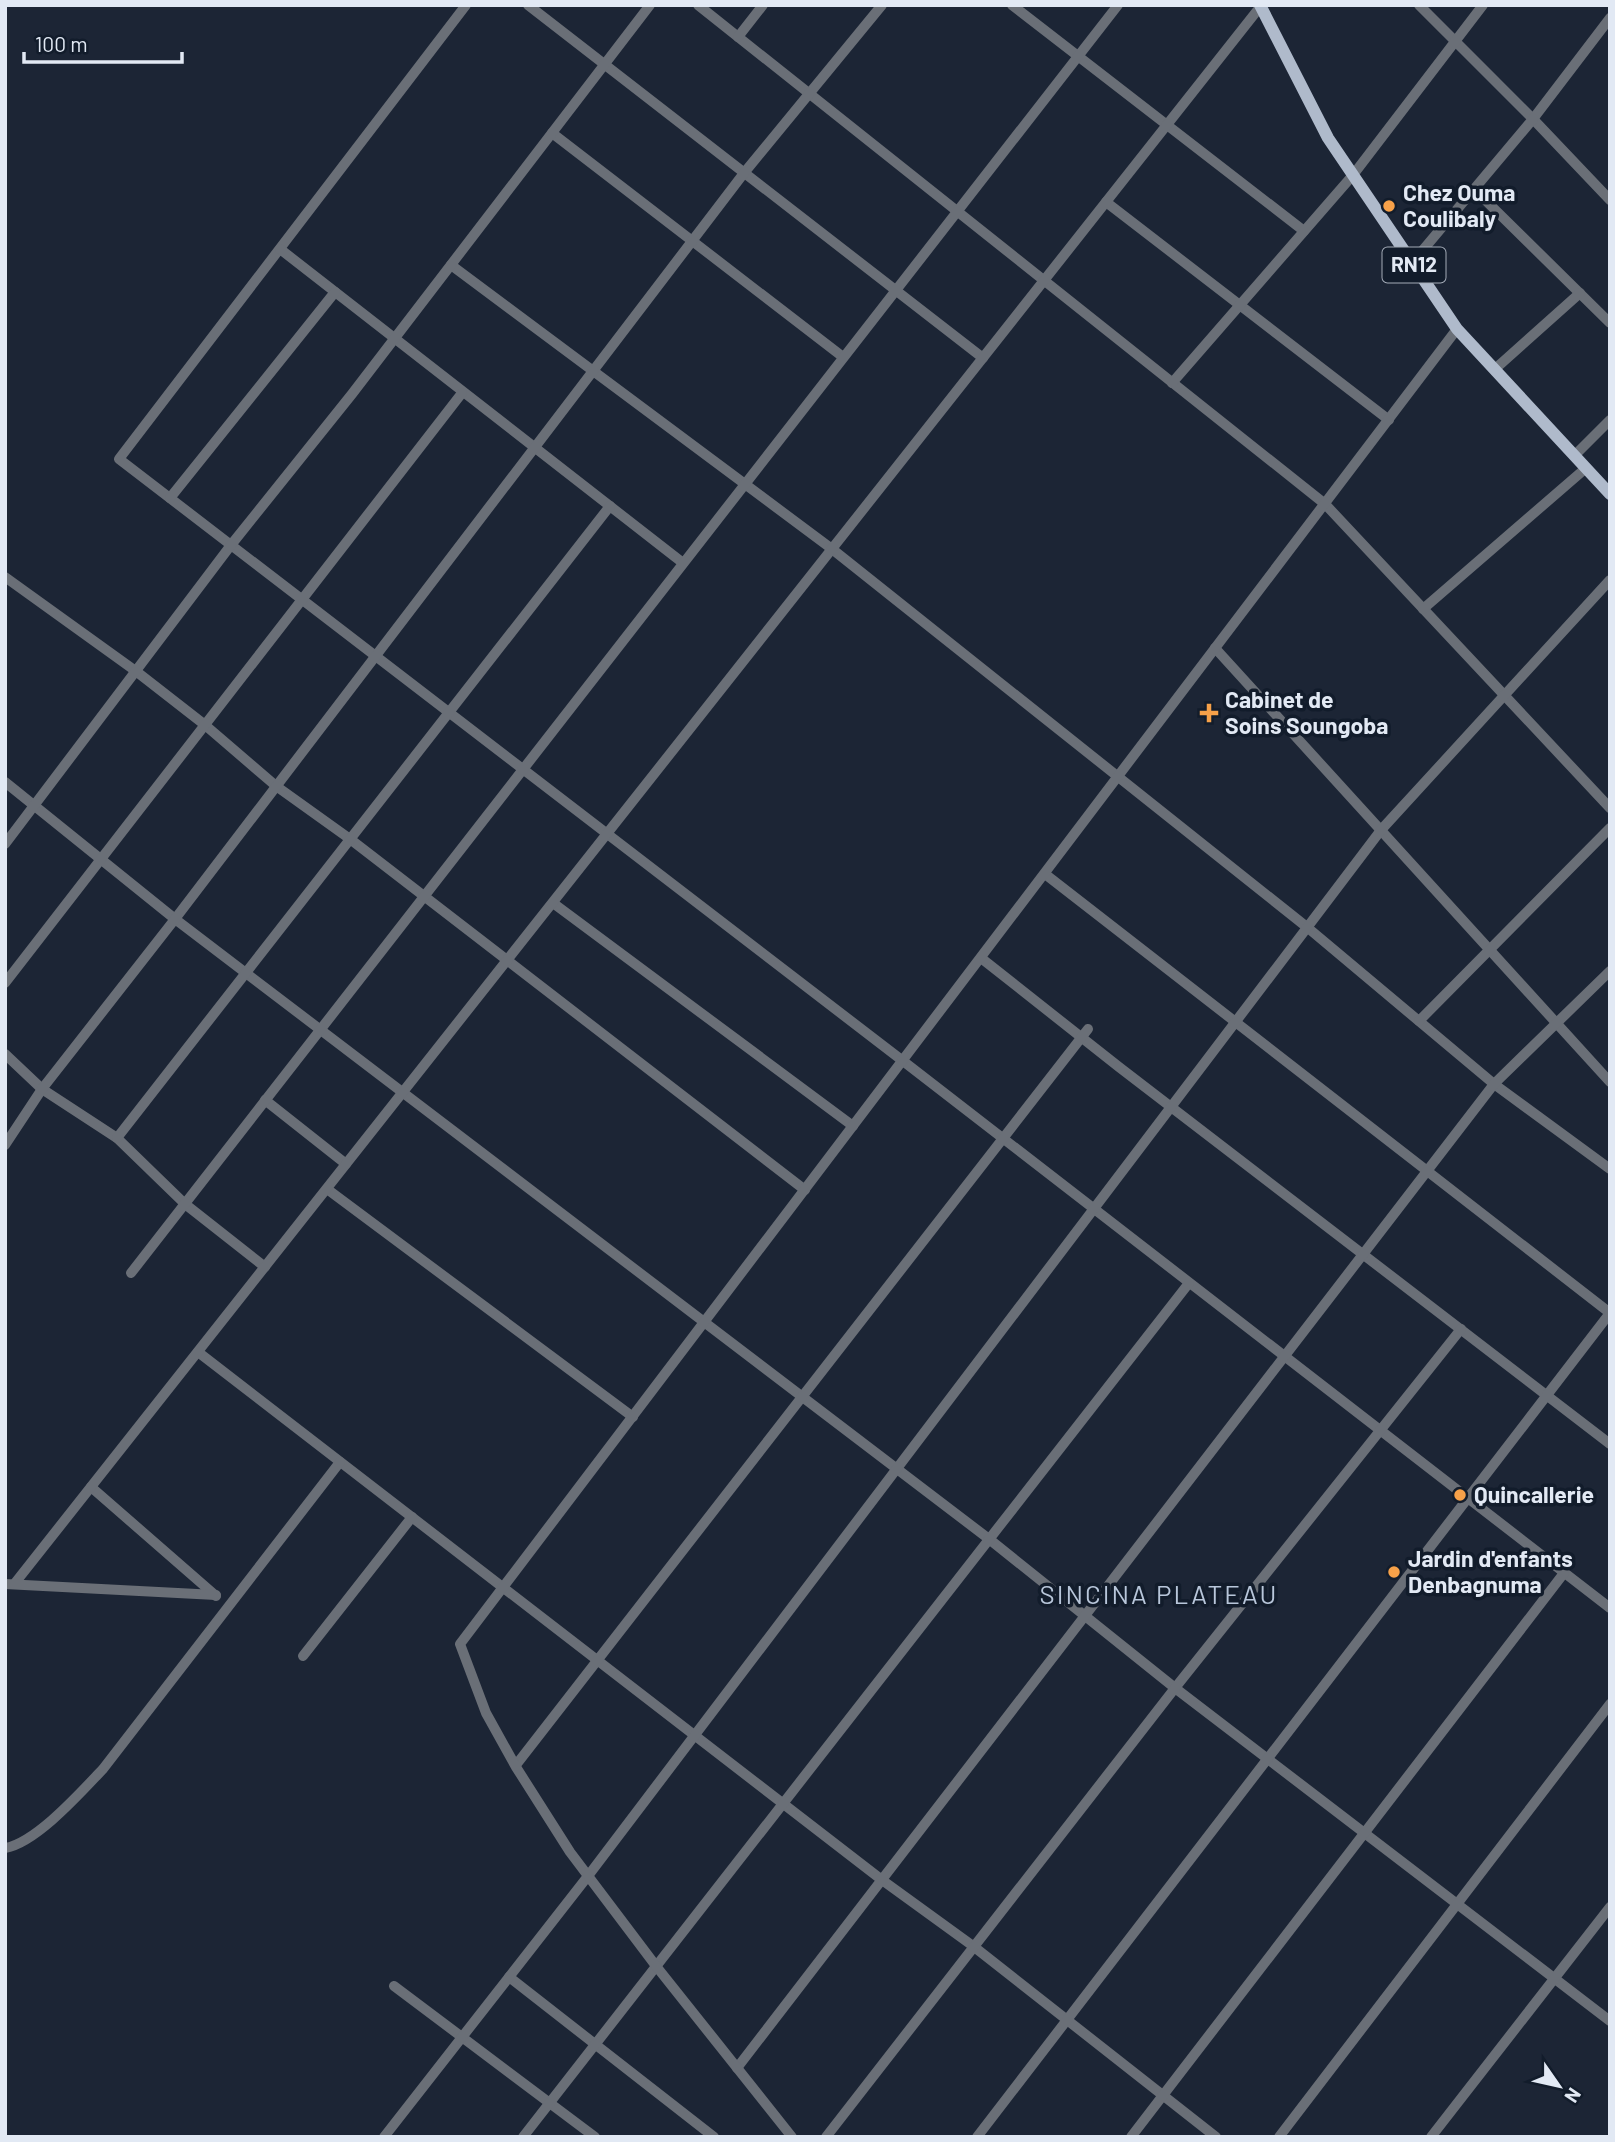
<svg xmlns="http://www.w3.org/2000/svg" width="1615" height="2142" font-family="Barlow,sans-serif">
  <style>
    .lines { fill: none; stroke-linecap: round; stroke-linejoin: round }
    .minor { stroke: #6a6f77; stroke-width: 10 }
    .major { stroke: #afbacb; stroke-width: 12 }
    .poi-dot { fill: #f7a149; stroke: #121c2b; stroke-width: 2.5 }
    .labels { text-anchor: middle; stroke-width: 7; stroke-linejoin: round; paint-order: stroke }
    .shield { fill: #121c2b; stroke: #a4acb8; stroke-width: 2 }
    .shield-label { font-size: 21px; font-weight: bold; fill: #e2e9f4 }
    .poi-label { font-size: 23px; font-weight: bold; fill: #e2e9f4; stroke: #121c2b; text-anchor: start }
    .quarter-label { font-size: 26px; letter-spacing: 2px; fill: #b8c6da; stroke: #121c2b }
  </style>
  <rect width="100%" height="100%" fill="#1c2535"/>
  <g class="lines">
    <g class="minor">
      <path d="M466,5L119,459L903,1061L1610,1608"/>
      <path d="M528,5L983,358"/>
      <path d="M698,5L1325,504L1610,808"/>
      <path d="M1012,5L1304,231"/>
      <path d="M1419,5L1533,119L1610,200"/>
      <path d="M738,37L763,5"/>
      <path d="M552,133L843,357"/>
      <path d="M1474,189L1610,323"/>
      <path d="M1106,202L1389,420"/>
      <path d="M280,249L683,563"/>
      <path d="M1412,263L1533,119L1610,18"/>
      <path d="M451,265L832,549L1308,928L1494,1084L1610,1169"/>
      <path d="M1495,369L1580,293"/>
      <path d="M1172,383L1353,175L1483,5"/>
      <path d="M1575,455L1610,420"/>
      <path d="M170,498L335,292"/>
      <path d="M5,577L137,672L205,725L276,786L350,839L805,1190"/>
      <path d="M1423,609L1586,468"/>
      <path d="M1215,648L1610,1082"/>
      <path d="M5,782L175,919L989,1539L1175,1688L1610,2021"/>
      <path d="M5,844L231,545L352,394L650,5"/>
      <path d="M1045,874L1610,1313"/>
      <path d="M553,903L853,1126"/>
      <path d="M981,958L1119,1067L1610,1444"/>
      <path d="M5,983L462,393"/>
      <path d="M1419,1021L1610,828"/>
      <path d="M5,1054L42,1089L117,1138L185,1204L265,1267"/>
      <path d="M265,1100L346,1164"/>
      <path d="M117,1138L610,506"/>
      <path d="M5,1145L42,1089L175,919L744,173L882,5"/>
      <path d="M327,1189L633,1417"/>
      <path d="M131,1273L1118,5"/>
      <path d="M198,1352L882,1880L973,1946L1216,2137"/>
      <path d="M91,1487L216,1596"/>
      <path d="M15,1583L1260,7"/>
      <path d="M5,1584L216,1595"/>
      <path d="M303,1656L412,1517"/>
      <path d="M516,1765L1088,1029"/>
      <path d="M5,1848C36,1843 81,1792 103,1769L340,1462"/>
      <path d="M509,1977L714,2137"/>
      <path d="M394,1986L595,2137"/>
      <path d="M737,2068L1494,1084L1610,971"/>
      <path d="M384,2137L588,1876L1381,830L1610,580"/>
      <path d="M523,2137L1189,1283"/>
      <path d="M792,2137L656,1966L570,1852L516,1767L486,1713L460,1644L1457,329"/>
      <path d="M826,2137L1175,1688L1461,1329"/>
      <path d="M977,2137L1610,1313"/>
      <path d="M1131,2137L1564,1573"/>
      <path d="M1279,2137L1610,1704"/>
      <path d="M1431,2137L1610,1907"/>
    </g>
    <path class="major" d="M1260,5L1328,138L1457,329L1610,494"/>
  </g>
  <g class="poi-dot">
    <circle cx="1389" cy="206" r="7"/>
    <path d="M1205.5 702.5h7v7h7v7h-7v7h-7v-7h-7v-7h7z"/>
    <circle cx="1460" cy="1495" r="7"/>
    <circle cx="1394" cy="1572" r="7"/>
  </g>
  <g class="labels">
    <rect class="shield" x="1382.5" y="247.5" width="63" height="35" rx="5"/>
    <g class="shield-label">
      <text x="1414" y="272">RN12</text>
    </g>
    <g class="poi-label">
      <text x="1403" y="201">Chez Ouma<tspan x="1403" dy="26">Coulibaly</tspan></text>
      <text x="1225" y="708">Cabinet de<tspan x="1225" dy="26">Soins Soungoba</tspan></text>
      <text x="1474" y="1503">Quincallerie</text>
      <text x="1408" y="1567">Jardin d'enfants<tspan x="1408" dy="26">Denbagnuma</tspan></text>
    </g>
    <g class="quarter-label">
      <text x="1159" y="1604">SINCINA PLATEAU</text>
    </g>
  </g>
  <rect width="1615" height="2142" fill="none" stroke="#e2e9f4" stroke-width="14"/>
  <g transform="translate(1559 2086) rotate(124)" stroke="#121c2b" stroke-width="5" paint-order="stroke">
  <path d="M0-5L12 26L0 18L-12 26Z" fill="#e2e9f4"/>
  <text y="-10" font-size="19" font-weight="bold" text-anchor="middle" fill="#e2e9f4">N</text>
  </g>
  <path d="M24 52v10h158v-10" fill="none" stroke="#e2e9f4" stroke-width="3.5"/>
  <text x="35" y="52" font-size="21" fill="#e2e9f4" stroke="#121c2b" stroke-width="5" paint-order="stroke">100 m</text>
</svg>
